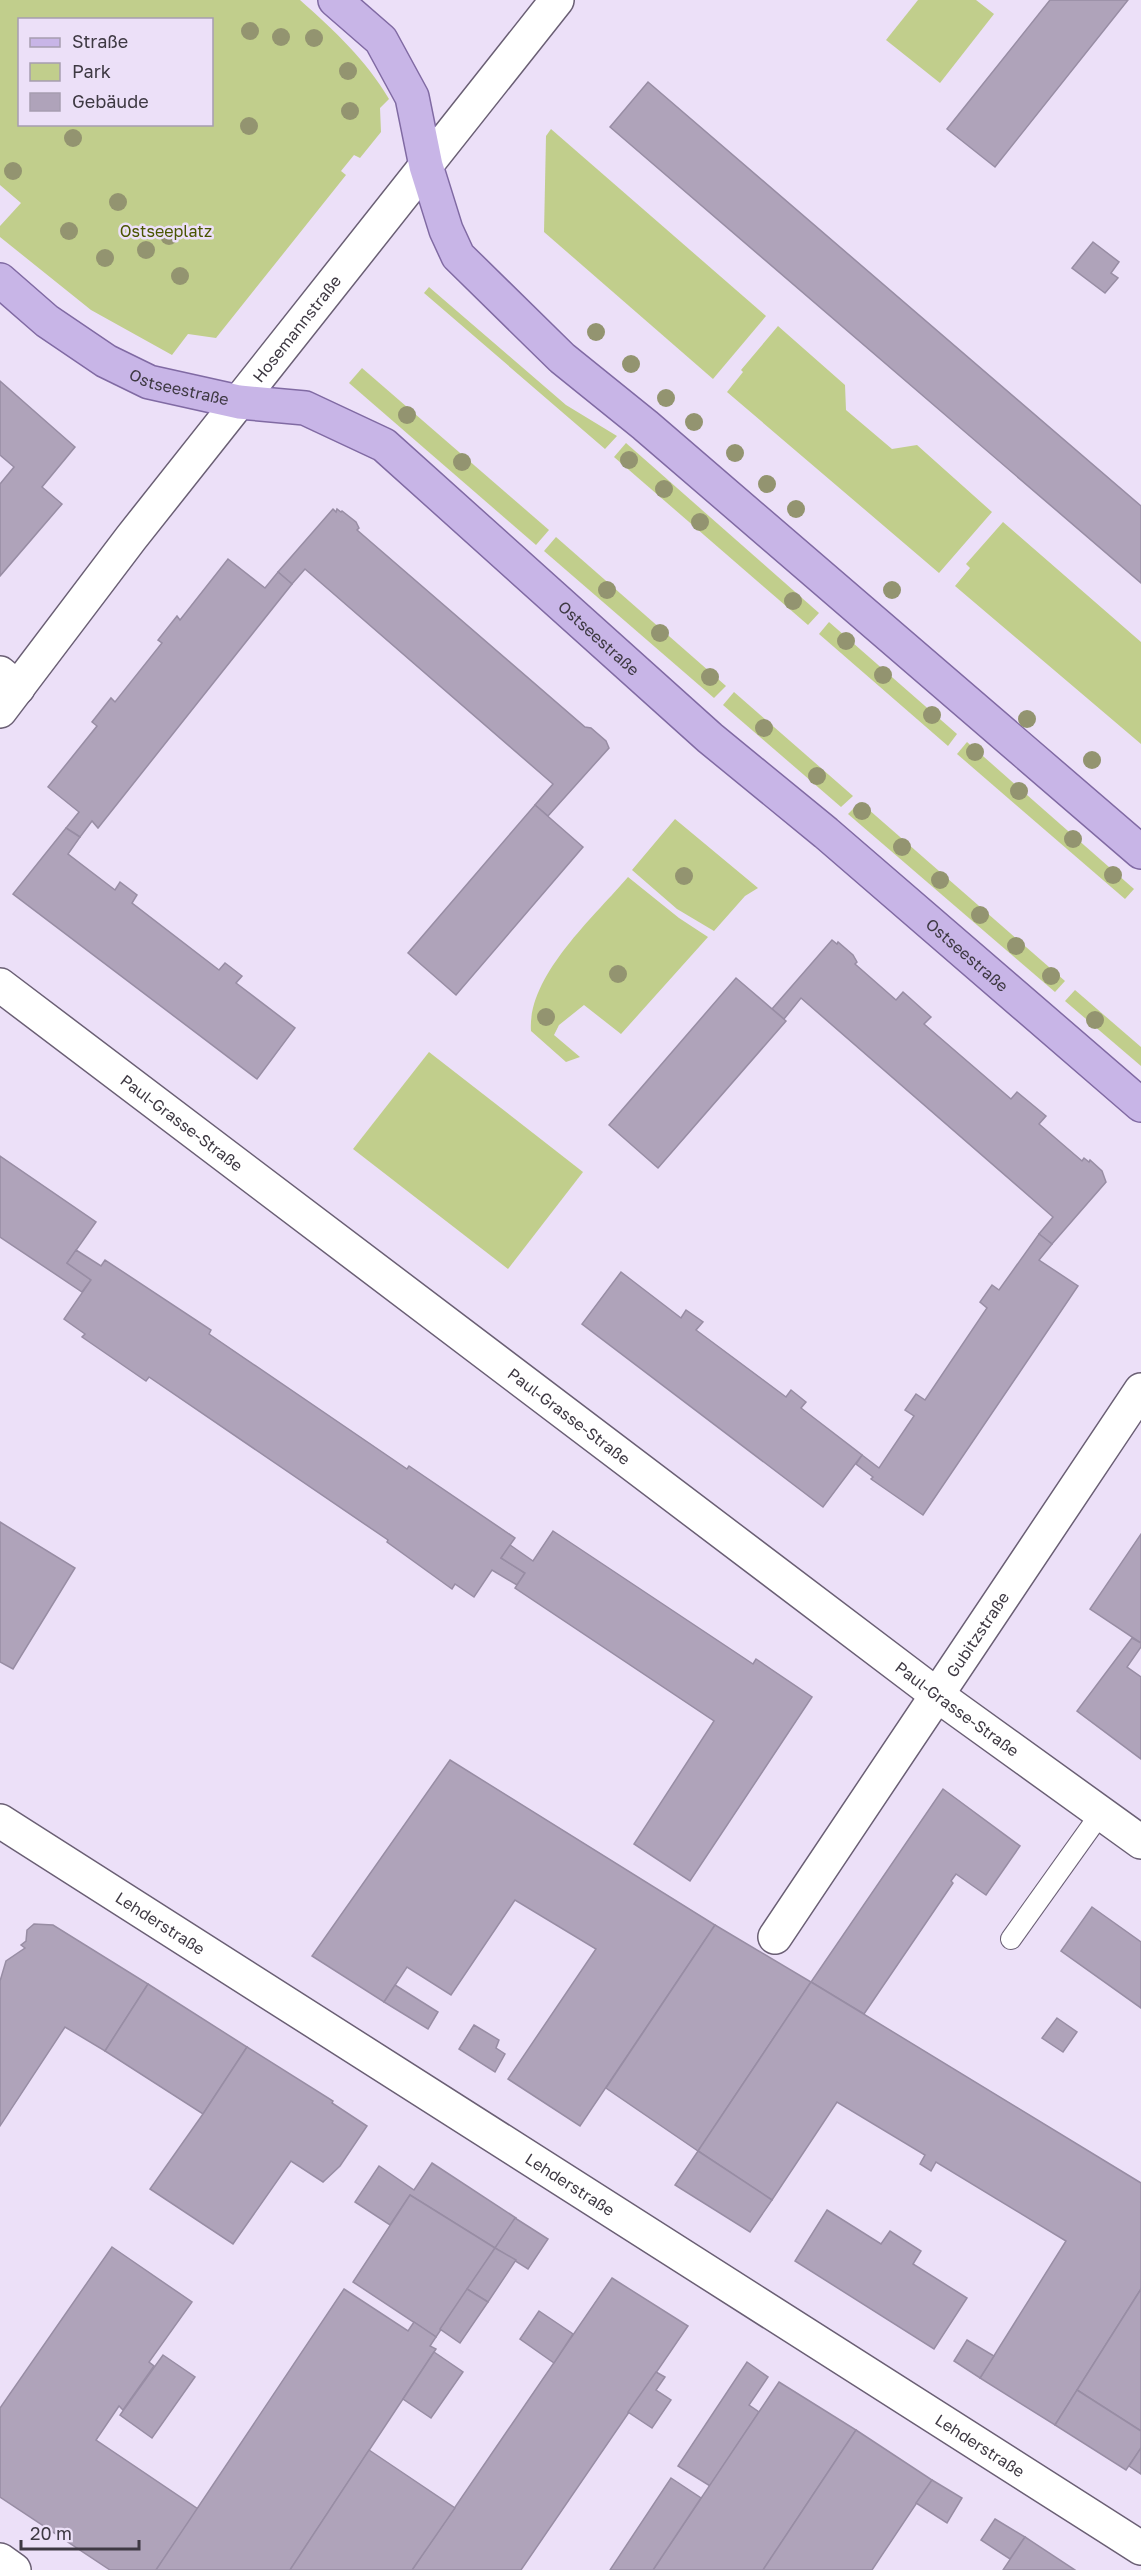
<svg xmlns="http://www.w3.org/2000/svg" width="1141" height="2570" font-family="'Golos Text',sans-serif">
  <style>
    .green { fill: #c1ce8c; fill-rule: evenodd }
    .building { fill: #afa3ba; stroke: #988da4; stroke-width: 1.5 }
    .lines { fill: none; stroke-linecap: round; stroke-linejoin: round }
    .service-casing { stroke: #6a5f74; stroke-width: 22 }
    .minor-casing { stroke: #6a5f74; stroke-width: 36 }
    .tertiary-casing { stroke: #6a5f74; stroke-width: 36 }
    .primary-casing { stroke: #806aa3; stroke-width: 36 }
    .service { stroke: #fff; stroke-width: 20 }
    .minor { stroke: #fff; stroke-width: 33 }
    .tertiary { stroke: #fff; stroke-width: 33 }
    .primary { stroke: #c8b5e7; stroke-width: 33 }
    .tree { fill: #939470 }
    .labels { text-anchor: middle; stroke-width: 5; stroke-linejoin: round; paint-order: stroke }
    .park-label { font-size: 16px; fill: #4a5501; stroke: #ece0f8 }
    .street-label { font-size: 16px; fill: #3e3943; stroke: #ece0f8 }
  </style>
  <rect width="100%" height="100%" fill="#ece0f8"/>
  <g class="green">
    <path d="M0,0H300C334,30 366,60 389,99L380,108L381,132L360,158L354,155L341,171L346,175L216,338L188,334L172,355L91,310L0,237V226L21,203L0,185ZM20,20H212V124H20Z"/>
    <path d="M918,0H976L994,14L940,83L886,40Z"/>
    <path d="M551,129L766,316L713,379L544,232L546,136Z"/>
    <path d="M429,287L566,405L617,436L605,449L424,293Z"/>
    <path d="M778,326L845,385L846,410L892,449L917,445L992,512L939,573L727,392L743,372L741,370Z"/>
    <path d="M362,368L549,530L536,545L349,383Z"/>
    <path d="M626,443L819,613L808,625L614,457Z"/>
    <path d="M1003,522L1141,642V744L955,586L970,568L966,564Z"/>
    <path d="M556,537L726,686L714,698L544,551Z"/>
    <path d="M829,622L957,734L948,746L819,634Z"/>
    <path d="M734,692L853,796L841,807L723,705Z"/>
    <path d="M967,742L1134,889L1125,899L957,754Z"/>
    <path d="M860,802L1065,981L1055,992L848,814Z"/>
    <path d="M675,819L758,888L745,896L714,931L677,909L632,870Z"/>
    <path d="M628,877L679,918L708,937L621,1034L584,1005L559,1025L554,1035L580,1057L566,1062L531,1031C527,976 594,917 628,877Z"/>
    <path d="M1075,990L1141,1047V1066L1065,1001Z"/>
    <path d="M429,1052L583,1172L508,1269L353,1149Z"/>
  </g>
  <g class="building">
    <path d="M1050,0H1128L995,167L947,129Z"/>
    <path d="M648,82L1141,506V583L610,127Z"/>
    <path d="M1093,242L1119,262L1111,273L1118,278L1105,293L1072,268Z"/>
    <path d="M0,381L75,447L42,487L62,504L0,576V484L14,467L0,455Z"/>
    <path d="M333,509L336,512L337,509L341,512L342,511L356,522L359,528L357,530L585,727L591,728L606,741L609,748L548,816L535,805L553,784L305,569L292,584L278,572Z"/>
    <path d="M228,559L265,588L278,572L292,584L98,828L92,821L80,837L66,828L79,812L48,787L97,726L92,722L111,698L115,702L162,643L158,640L177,616L180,620Z"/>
    <path d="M535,805L583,847L456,995L408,953Z"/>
    <path d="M66,828L80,837L68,854L115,890L120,882L137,895L132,903L219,970L225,963L242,976L236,983L295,1028L257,1079L13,894Z"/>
    <path d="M832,940L837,944L838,942L853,955L857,962L855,964L896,1000L903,992L931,1017L924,1024L1011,1099L1017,1092L1046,1116L1039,1124L1082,1161L1084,1158L1089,1162L1090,1160L1102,1171L1106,1182L1052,1244L1039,1234L1053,1217L801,998L784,1019L772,1009Z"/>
    <path d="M736,978L786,1021L658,1168L609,1125Z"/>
    <path d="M0,1156L96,1222L67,1263L91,1280L82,1292L0,1237Z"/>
    <path d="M1039,1234L1052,1244L1039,1260L1078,1286L923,1515L871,1479L873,1477L856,1464L862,1455L879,1468L914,1416L905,1410L916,1394L925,1400L987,1308L980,1302L992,1285L999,1290Z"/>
    <path d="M76,1250L101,1266L105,1260L211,1330L209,1334L407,1469L409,1466L515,1538L501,1558L525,1573L517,1585L492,1570L474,1597L455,1584L452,1589L387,1542L388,1540L149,1377L146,1381L82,1337L85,1334L64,1319L91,1280L67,1263Z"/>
    <path d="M621,1272L681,1318L686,1310L703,1322L696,1330L786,1397L791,1390L806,1402L801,1408L862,1455L823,1507L582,1324Z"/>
    <path d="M0,1522L75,1568L13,1669L0,1662Z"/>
    <path d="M553,1531L753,1664L756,1659L812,1697L690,1881L634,1844L714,1721L515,1588L525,1573L501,1558L510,1545L533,1561Z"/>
    <path d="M1141,1534V1643L1090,1609Z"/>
    <path d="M1132,1638L1141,1643V1647L1127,1667L1141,1677V1759L1077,1711Z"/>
    <path d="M450,1760L715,1925L580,2126L508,2079L596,1949L515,1900L451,1995L407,1967L384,2002L312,1956Z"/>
    <path d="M943,1789L1020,1846L986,1895L956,1874L951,1881L953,1883L864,2014L811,1982Z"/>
    <path d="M1092,1907L1141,1942V2008L1061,1951Z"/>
    <path d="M34,1924L53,1925L148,1984L105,2051L65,2027L0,2126V1981L6,1961L25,1948L21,1945L26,1941L27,1930Z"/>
    <path d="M715,1925L811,1982L698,2151L606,2088Z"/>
    <path d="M811,1982L1141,2183V2289L1055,2425L980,2378L1066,2241L936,2162L931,2171L920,2164L925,2155L837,2102L772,2200L698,2151Z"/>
    <path d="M148,1984L247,2047L203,2114L105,2051Z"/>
    <path d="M395,1985L438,2012L428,2029L384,2002Z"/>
    <path d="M1057,2018L1077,2032L1063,2052L1042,2038Z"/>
    <path d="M474,2025L499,2040L496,2048L505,2054L495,2072L459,2049Z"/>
    <path d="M247,2047L333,2101L332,2103L367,2126L340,2166L323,2182L291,2161L233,2244L150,2189L203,2114Z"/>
    <path d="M698,2151L772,2200L750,2232L675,2185Z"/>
    <path d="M432,2163L516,2218L495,2248L410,2195L390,2225L355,2202L379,2166L414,2190Z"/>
    <path d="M410,2195L495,2248L436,2337L353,2282Z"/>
    <path d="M827,2210L881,2244L890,2231L921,2251L913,2264L967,2298L934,2349L795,2261Z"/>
    <path d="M515,2218L548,2239L528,2269L495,2248Z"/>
    <path d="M112,2247L192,2302L149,2362L154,2366L123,2410L119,2406L96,2440L198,2509L156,2570H110L0,2497V2408Z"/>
    <path d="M495,2248L516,2260L488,2302L467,2289Z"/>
    <path d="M612,2278L688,2326L521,2570H412Z"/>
    <path d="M344,2289L408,2331L414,2322L436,2337L430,2346L436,2349L290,2570H156Z"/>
    <path d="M467,2289L488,2302L460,2343L440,2329Z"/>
    <path d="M1141,2289V2431L1077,2390Z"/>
    <path d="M539,2311L573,2334L554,2363L520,2339Z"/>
    <path d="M967,2340L994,2356L980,2378L954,2361Z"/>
    <path d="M434,2352L463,2372L431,2418L403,2399Z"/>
    <path d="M163,2355L195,2377L152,2438L120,2415Z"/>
    <path d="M747,2362L768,2377L749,2405L759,2412L710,2486L678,2466Z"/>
    <path d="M656,2372L665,2377L656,2390L671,2400L652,2428L628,2412Z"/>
    <path d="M779,2382L856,2430L763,2570H653Z"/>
    <path d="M1077,2390L1141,2431V2448L1126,2470L1055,2425Z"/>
    <path d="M856,2430L932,2480L872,2570H763Z"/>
    <path d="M1141,2448V2474L1129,2466Z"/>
    <path d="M369,2450L455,2508L412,2570H290Z"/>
    <path d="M671,2478L701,2498L653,2570H610Z"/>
    <path d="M932,2480L962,2498L947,2523L916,2503Z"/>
    <path d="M995,2519L1025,2537L1010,2559L981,2540Z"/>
    <path d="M1025,2537L1075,2570H1003Z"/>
  </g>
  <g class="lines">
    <defs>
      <path id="service" d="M1011,1939L1101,1813"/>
      <g id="minor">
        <path d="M0,673L18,688"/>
        <path id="s1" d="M0,985L937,1695L1141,1842"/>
        <path id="s2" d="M0,1821L1141,2548"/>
        <path id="s3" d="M775,1937L1141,1390"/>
        <path d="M0,2560L14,2570"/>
      </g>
      <g id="tertiary">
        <path id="s4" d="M0,711L131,538L557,0"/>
      </g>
      <g id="primary">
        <path d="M335,0L381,40L412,97L426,166L446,230L458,256L562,358L645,425L1141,852"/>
        <path id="s5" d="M0,280L47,321L106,361L149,382L239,402L305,408L384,445L710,738L826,833L1141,1105"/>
      </g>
    </defs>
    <use href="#service" class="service-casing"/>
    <use href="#minor" class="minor-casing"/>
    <use href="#tertiary" class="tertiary-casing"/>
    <use href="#primary" class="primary-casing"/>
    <use href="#service" class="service"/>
    <use href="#minor" class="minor"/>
    <use href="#tertiary" class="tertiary"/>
    <use href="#primary" class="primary"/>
  </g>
  <g class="tree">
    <circle cx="250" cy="31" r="9"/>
    <circle cx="281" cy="37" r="9"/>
    <circle cx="314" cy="38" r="9"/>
    <circle cx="348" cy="71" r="9"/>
    <circle cx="350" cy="111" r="9"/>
    <circle cx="249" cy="126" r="9"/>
    <circle cx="73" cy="138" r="9"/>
    <circle cx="13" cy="171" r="9"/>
    <circle cx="118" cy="202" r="9"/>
    <circle cx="69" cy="231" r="9"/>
    <circle cx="169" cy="236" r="9"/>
    <circle cx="146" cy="250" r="9"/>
    <circle cx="105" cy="258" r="9"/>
    <circle cx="180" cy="276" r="9"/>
    <circle cx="596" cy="332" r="9"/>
    <circle cx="631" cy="364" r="9"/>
    <circle cx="666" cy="398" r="9"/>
    <circle cx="407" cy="415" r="9"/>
    <circle cx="694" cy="422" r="9"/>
    <circle cx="735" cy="453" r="9"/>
    <circle cx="629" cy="460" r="9"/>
    <circle cx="462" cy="462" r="9"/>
    <circle cx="767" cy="484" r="9"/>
    <circle cx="664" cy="489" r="9"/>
    <circle cx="796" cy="509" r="9"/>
    <circle cx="700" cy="522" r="9"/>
    <circle cx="607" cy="590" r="9"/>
    <circle cx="892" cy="590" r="9"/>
    <circle cx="793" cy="601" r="9"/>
    <circle cx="660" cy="633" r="9"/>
    <circle cx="846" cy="641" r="9"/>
    <circle cx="883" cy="675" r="9"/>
    <circle cx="710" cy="677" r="9"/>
    <circle cx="932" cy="715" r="9"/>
    <circle cx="1027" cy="719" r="9"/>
    <circle cx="764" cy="728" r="9"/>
    <circle cx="975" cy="752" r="9"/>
    <circle cx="1092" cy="760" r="9"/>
    <circle cx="817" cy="776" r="9"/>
    <circle cx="1019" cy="791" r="9"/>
    <circle cx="862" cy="811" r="9"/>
    <circle cx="1073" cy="839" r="9"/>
    <circle cx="902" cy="847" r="9"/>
    <circle cx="1113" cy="875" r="9"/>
    <circle cx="684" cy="876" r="9"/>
    <circle cx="940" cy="880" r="9"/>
    <circle cx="980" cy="915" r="9"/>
    <circle cx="1016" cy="946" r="9"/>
    <circle cx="618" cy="974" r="9"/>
    <circle cx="1051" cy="976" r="9"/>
    <circle cx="546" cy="1017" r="9"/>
    <circle cx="1095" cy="1020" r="9"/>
  </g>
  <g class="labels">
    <g class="park-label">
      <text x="166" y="237">Ostseeplatz</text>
    </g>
    <g class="street-label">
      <text dy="6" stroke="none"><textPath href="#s4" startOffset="484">Hosemannstraße</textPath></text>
      <text dy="6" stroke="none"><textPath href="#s5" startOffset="212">Ostseestraße</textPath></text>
      <text dy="6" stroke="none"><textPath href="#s5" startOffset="716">Ostseestraße</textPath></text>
      <text dy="6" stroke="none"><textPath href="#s5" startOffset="1202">Ostseestraße</textPath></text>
      <text dy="6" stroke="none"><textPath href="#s1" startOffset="228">Paul-Grasse-Straße</textPath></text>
      <text dy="6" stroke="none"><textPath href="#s1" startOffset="714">Paul-Grasse-Straße</textPath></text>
      <text dy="6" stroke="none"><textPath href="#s3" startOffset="364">Gubitzstraße</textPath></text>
      <text dy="6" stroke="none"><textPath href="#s1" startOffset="1200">Paul-Grasse-Straße</textPath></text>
      <text dy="6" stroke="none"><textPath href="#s2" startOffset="190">Lehderstraße</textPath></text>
      <text dy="6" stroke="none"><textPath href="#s2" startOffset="676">Lehderstraße</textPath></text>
      <text dy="6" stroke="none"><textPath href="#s2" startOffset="1162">Lehderstraße</textPath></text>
    </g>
  </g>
  <rect x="18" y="18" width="195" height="108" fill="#ece0f8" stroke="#a69db0" stroke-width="1.5"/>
  <rect x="30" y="38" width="30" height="9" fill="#c8b5e7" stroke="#a69db0" stroke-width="1.5"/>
  <text x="72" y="48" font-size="18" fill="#3e3943">Straße</text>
  <rect x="30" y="63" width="30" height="18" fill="#c1ce8c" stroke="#a69db0" stroke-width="1.5"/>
  <text x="72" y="78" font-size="18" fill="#3e3943">Park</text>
  <rect x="30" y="93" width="30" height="18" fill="#afa3ba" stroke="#a69db0" stroke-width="1.5"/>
  <text x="72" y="108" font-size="18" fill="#3e3943">Gebäude</text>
  <path d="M21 2540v9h118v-9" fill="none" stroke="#3e3943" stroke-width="3"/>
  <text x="30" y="2540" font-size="18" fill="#3e3943" stroke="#ece0f8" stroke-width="4.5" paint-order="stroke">20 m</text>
</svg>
